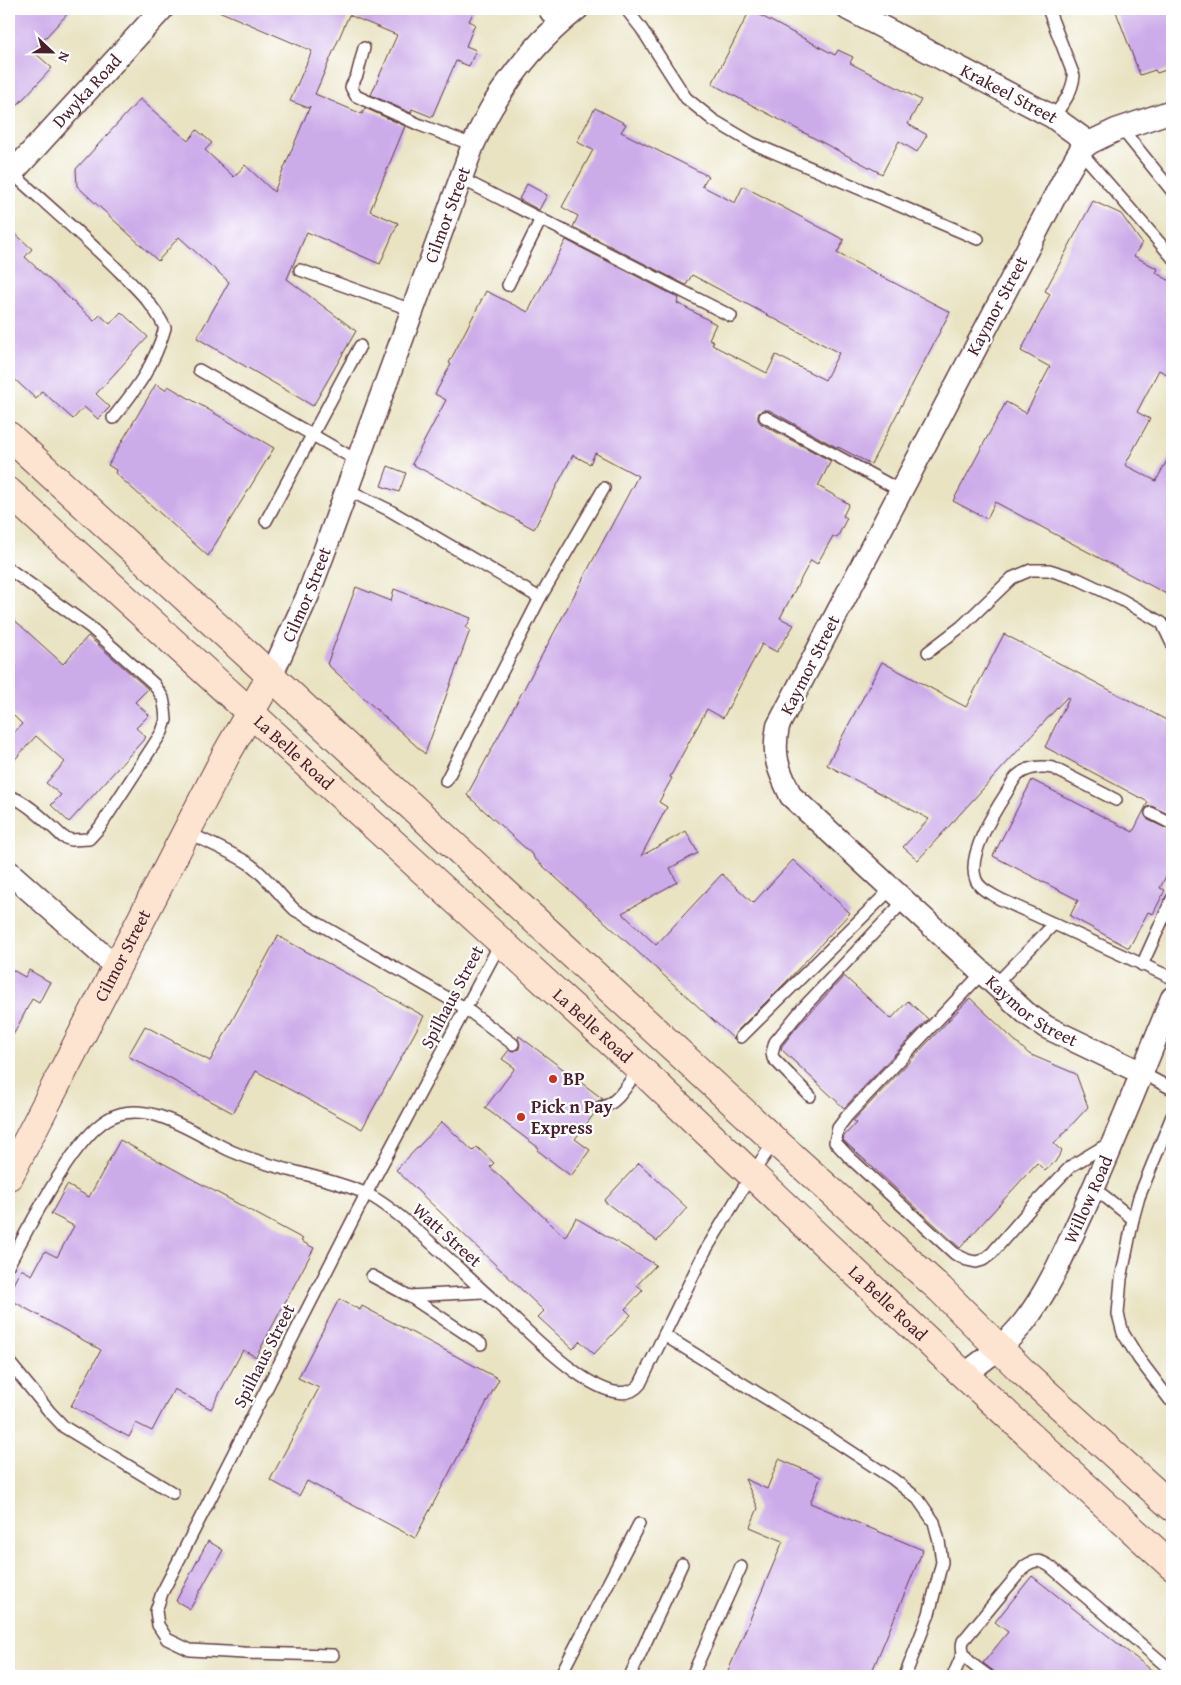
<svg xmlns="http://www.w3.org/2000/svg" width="1181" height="1685" font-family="'Gentium Book Plus',serif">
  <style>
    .building { fill: #ccabe9 }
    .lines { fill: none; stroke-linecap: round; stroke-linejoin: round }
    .lane-casing { stroke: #623c42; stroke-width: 14 }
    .street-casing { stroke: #623c42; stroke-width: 25 }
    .secondary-casing { stroke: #623c42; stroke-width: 30 }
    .lane { stroke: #fff; stroke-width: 11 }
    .street { stroke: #fff; stroke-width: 22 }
    .secondary { stroke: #fde4d1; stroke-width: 28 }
    .poi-dot { fill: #c8321e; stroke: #fff; stroke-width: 2 }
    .labels { text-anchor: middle; stroke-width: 4.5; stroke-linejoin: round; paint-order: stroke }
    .street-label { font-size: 18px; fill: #4a1f2b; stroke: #fff }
    .poi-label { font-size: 18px; font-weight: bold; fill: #4a1f2b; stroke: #fff; text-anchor: start }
  </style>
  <rect width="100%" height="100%" fill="#fff"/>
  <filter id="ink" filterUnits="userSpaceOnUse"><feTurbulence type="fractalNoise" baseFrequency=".02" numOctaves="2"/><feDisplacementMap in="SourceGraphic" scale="10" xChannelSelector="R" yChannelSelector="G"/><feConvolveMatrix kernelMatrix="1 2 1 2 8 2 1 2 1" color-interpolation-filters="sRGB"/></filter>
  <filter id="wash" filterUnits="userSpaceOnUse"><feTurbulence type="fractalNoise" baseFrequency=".0096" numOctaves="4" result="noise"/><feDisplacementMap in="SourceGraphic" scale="20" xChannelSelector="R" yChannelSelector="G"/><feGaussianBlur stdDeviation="1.12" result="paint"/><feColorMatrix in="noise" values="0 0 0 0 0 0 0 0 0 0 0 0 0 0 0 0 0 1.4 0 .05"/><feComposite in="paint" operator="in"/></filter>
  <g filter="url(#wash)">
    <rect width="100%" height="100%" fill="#e9e3c2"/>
    <g id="blocks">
      <g class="building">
        <path d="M9,9H72L33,51L52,68L9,114Z"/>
        <path d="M214,9H475L469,21L475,24L466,46L476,50L469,66L456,61L432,117L412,109L411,113L371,95L397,35L349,15L315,94L362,114L365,108L405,126L370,211L398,223L380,264L307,232L287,279L356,331L313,406L197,338L229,282L179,237L158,261L77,186L76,169L140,99L188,141L197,130L212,143L205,150L234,177L245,165L274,192L310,106L309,108L290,101L312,51Z"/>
        <path d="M1115,9H1172V68L1157,73L1155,70L1140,75Z"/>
        <path d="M750,10L835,55L838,50L853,57L850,63L921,100L908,124L927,135L917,152L899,141L882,174L712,84Z"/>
        <path d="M595,108L626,124L621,132L708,176L702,186L735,203L743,186L844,240L837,253L950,312L871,464L838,447V448L769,410H762L758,414V420L761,424L831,461L818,486L849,504L843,516L847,518L837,538L833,536L817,564L811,560L780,618L794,625L777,652L762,644L723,718L707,709L670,777L672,778L659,802L667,807L641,856L686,831L698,853L670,868L677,882L622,913L656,945L722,874L753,903L793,860L850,913L786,982L736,1032L734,1039L533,857L534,856L467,795L638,476L595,453L590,464L573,455L534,529L412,464L446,400L435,394L451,364L449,363L486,291L528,312L566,240L679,298L677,303L716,324L709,339L714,341L712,345L767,373L776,355L825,380L839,353L692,275L686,285L573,227L578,216L562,207L593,150L577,142Z"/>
        <path d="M527,184L547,195L539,210L519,199Z"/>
        <path d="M1093,201L1121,214L1142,243L1134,256L1158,269L1156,273L1172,282V377L1159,370L1137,412L1150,419L1125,465L1156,481L1172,451V597L995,502L987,519L953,501L1006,402L1026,413L1050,367L1021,351L1050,294L1045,291Z"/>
        <path d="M9,228L32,249L25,257L94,321L100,315L110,324L121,312L148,337L96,394L110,407L98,419L84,407L73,419L42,391L36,399L9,374Z"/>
        <path d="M156,384L165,390L168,386L274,448L208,556L115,473L116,470L108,465Z"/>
        <path d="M388,466L406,473L399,492L381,486Z"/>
        <path d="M356,587L391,601L394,589L471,618L466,628L470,630L425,754L327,664Z"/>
        <path d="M9,615L63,664L88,636L148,689L135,702L149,715L136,728L146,737L69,822L51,805L61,795L46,783L65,762L36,736L9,766V738L22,724L9,711Z"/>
        <path d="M1004,634L1172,723V816L1151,806L1147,807L1144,813L1148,820L1172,831V864L1160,888L1165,890L1153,914L1148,912L1129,948L1070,916L1078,900L993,856L1032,780L1133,832L1148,802L1045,747L1069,698L1067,697L918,860L903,847L929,819L827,765L882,662L966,707Z"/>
        <path d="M278,936L424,1016L362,1129L256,1071L233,1113L128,1056L145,1026L210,1061Z"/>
        <path d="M9,968L25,977L29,970L50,982L39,1003L32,999L9,1043Z"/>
        <path d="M844,976L891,1019L908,1001L928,1019L844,1108L781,1049L782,1046L796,1028Z"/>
        <path d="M970,998L1029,1054L1076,1074L1088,1107L1054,1144L1062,1151L1055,1162L1045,1171L1037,1163L960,1248L843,1140L844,1136L856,1123L853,1121Z"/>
        <path d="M519,1036L603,1099L593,1103L592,1110L594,1114L575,1139L590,1150L571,1176L537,1150L539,1148L485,1108L515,1068L502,1059L509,1050L513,1051L519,1049L520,1044L518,1038Z"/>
        <path d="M442,1122L473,1151L477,1147L494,1163L490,1167L565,1237L576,1218L656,1265L637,1285L643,1290L625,1309L631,1315L594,1354L580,1341L573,1349L538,1317L544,1311L396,1170Z"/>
        <path d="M120,1140L303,1239L301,1241L314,1248L256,1357L243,1350L211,1409L174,1389L152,1431L136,1423L129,1437L71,1406L101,1350L9,1299V1292L21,1269L32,1275L45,1251L57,1257L74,1226L51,1214L67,1185L89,1197Z"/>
        <path d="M639,1163L687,1208L657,1241L604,1201Z"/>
        <path d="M339,1299L360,1310L362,1306L499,1379L415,1538L307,1481L299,1496L270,1480L319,1388L298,1378Z"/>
        <path d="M779,1459L821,1477L810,1503L923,1550L870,1676H726L783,1541L750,1527L758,1508L745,1479L767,1489Z"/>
        <path d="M208,1541L223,1550L190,1609L176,1601Z"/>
        <path d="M1032,1576L1159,1676H1000L983,1663L1008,1632L995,1622Z"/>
      </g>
    </g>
  </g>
  <g filter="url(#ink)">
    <use href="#blocks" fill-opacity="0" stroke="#623c42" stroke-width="1"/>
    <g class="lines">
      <defs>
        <g id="lane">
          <path d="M543,9L555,27"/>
          <path d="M626,9L641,28L686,98L713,120L752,143L978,239"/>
          <path d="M1048,9L1074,76C1072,93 1063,104 1053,117"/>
          <path d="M364,48L357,75L351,87L356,96L420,125L473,145"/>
          <path d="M1121,128L1172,191"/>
          <path d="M1080,151L1172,257"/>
          <path d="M12,173C46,204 81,234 114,266C133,285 153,303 165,328C154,366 137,388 113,418"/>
          <path d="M460,178L731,316"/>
          <path d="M300,270L412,310"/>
          <path d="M508,285L541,219"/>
          <path d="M199,370L358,461"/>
          <path d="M765,417L901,491"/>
          <path d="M348,490L389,510L540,598"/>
          <path d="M266,521L360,346"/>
          <path d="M9,569L90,627L154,684L163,698L165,709L166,720L162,732L100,827L89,839L71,840L63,837C51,826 24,798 9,797"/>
          <path d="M928,652L962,626L1012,578L1031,570H1049L1078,579L1122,600L1162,623L1172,644"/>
          <path d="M446,781L540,598L604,488"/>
          <path d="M1116,800L1053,768C1041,766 1027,767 1017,776C1013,780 1010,787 1007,792C994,812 966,856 976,880C980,890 992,894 1000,899L1172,978"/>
          <path d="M1151,813L1172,824"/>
          <path d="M187,832C207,842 229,851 248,863C266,875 279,895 295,910L465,1008L513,1044"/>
          <path d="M1142,965L1172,899"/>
          <path d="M982,973L847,1116L838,1128L835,1142L849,1157L955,1254L967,1260L976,1262L983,1260L992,1253L1031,1208L1071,1166L1111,1142"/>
          <path d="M995,985L1054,924"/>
          <path d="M741,1037L891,889"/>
          <path d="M1142,1073L1172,1089"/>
          <path d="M810,1096L773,1058L772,1053L775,1042L802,1009L904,901"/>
          <path d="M599,1108C618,1105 628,1083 639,1068"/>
          <path d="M1094,1188L1133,1219"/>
          <path d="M9,1264C29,1227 73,1139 108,1119C146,1096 196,1135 231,1151C274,1170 322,1175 365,1193C380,1200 395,1212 408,1223C442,1251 473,1283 507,1312C529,1332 612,1420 640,1384L704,1253L751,1175L775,1141"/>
          <path d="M372,1276L409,1296L481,1344"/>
          <path d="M409,1296L483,1292"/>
          <path d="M664,1335L835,1441L893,1479L918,1499L934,1522L939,1541L942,1562L929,1614L905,1676"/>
          <path d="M9,1362L49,1411L64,1427L173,1493"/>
          <path d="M1170,1400L1139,1359L1123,1333L1118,1314L1121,1279L1133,1219L1139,1197L1172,1116"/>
          <path d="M333,1655L244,1653L190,1650L167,1639L158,1625L156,1611L162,1593L366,1194L501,942"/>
          <path d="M560,1676L639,1524"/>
          <path d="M630,1676L682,1564"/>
          <path d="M692,1676L741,1567"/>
          <path d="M953,1676L963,1653"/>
          <path d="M988,1676C977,1667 958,1658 963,1641L1025,1566C1035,1559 1041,1560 1051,1567L1165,1665L1170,1671L1171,1676"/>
        </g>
        <g id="street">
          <path id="s1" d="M848,9L1053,117L1089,143L1116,130L1172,111"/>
          <path id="s2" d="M1089,143L1080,151L1065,177L778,726C772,756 778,769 791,796L1026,1013L1046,1027L1142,1073"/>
          <path id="s3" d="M9,169L12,173L162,9"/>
          <path id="s4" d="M271,676L308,595L327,544L473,145C479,132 485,119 492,107C514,70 543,36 577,9"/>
          <path d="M9,872L116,967"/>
          <path id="s5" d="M964,1375C985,1359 1008,1343 1024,1322C1049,1290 1064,1253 1081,1216C1114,1144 1143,1071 1172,998"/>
        </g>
        <g id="secondary">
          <path d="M9,436L271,676L322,724L775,1141L940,1289L1023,1372L1172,1507"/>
          <path id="s6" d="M9,492L639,1068L964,1375L1172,1566"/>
          <path id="s7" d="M9,1176L227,753L271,676"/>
        </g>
      </defs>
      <use href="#lane" class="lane-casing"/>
      <use href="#street" class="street-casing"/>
      <use href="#secondary" class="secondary-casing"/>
      <use href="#lane" class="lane"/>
      <use href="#street" class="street"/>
      <use href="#secondary" class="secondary"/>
    </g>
  </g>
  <g class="poi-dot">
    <circle cx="553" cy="1079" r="5"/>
    <circle cx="521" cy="1117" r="5"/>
  </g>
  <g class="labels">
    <g class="street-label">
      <text dy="6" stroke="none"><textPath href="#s3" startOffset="116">Dwyka Road</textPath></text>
      <text dy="6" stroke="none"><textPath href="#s1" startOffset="182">Krakeel Street</textPath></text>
      <text dy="6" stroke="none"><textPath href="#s4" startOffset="494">Cilmor Street</textPath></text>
      <text transform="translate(997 306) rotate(-62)" y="6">Kaymor Street</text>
      <text dy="6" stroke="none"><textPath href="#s4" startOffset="89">Cilmor Street</textPath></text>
      <text transform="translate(810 665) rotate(-63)" y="6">Kaymor Street</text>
      <text dy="6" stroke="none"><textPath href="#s6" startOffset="386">La Belle Road</textPath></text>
      <text dy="6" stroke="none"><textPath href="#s7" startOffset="248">Cilmor Street</textPath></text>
      <text transform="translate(452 997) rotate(-62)" y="6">Spilhaus Street</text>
      <text dy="6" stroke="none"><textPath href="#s2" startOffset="1058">Kaymor Street</textPath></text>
      <text dy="6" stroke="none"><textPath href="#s6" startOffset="791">La Belle Road</textPath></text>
      <text dy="6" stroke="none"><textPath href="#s5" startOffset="219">Willow Road</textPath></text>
      <text transform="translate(447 1235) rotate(42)" y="6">Watt Street</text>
      <text dy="6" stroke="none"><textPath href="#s6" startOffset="1196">La Belle Road</textPath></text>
      <text transform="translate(264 1356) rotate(-63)" y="6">Spilhaus Street</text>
    </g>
    <g class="poi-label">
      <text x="563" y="1085">BP</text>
      <text x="531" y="1113">Pick n Pay<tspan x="531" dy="21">Express</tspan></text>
    </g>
  </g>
  <rect width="1181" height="1685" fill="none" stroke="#fff" stroke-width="30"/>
  <g transform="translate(52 52) rotate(112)" stroke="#ffffff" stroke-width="4" paint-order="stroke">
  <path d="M0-4L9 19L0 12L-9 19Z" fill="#4a1f2b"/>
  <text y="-8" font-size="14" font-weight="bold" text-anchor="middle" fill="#4a1f2b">N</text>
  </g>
</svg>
